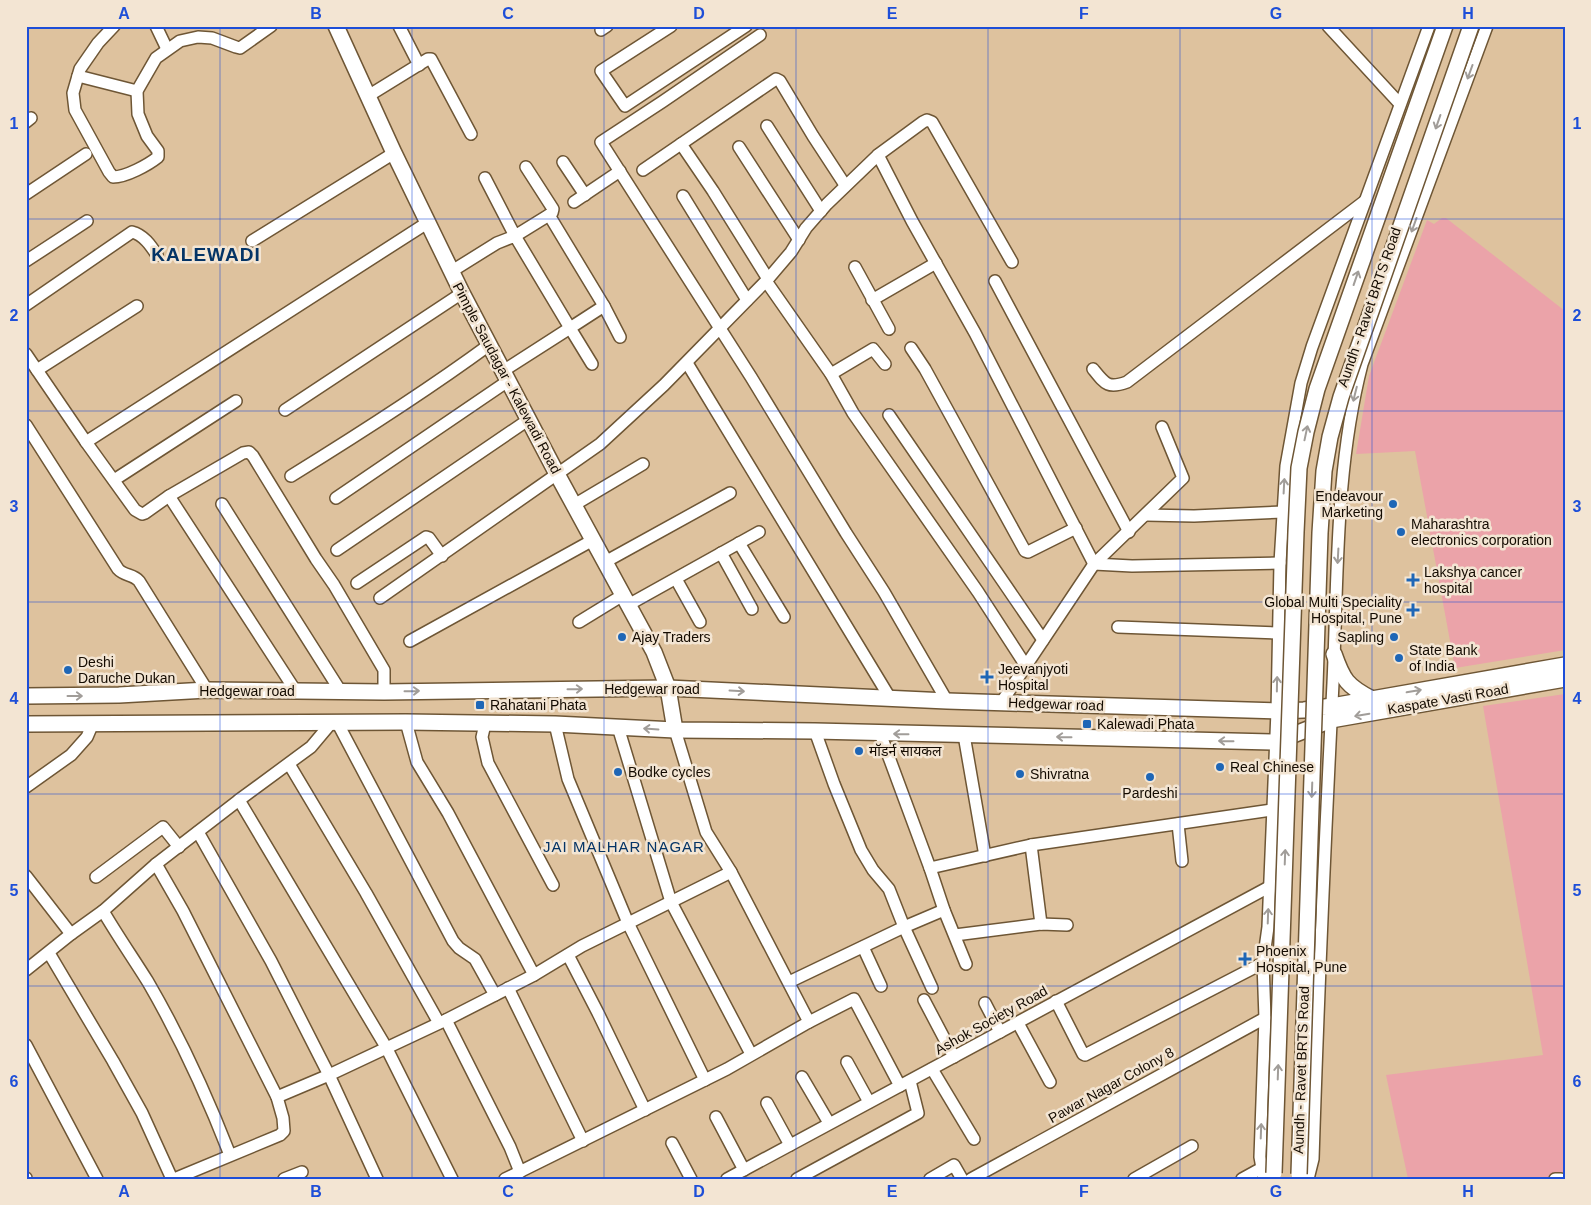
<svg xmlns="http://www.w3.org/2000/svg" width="1591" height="1205" font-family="Arial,'Noto Sans Devanagari',sans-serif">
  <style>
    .green { fill: #eba3a9 }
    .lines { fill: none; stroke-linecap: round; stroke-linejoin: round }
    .minor-casing { stroke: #6e5635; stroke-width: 14 }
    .major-casing { stroke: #6e5635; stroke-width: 18 }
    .minor { stroke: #fff; stroke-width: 11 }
    .major { stroke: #fff; stroke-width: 15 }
    .major-bridge-casing { stroke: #6e5635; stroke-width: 18; stroke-linecap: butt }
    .major-bridge { stroke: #fff; stroke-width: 15 }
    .oneway { stroke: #a19d99 }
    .grid { fill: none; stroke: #1d4ed8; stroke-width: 1; stroke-opacity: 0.55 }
    .poi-dot { fill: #1e66b6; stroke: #f3e5d3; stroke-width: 2 }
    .labels { text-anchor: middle; stroke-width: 5; stroke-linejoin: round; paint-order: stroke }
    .street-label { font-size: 14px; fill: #140b01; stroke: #f3e5d3 }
    .poi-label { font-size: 14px; fill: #140b01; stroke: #f3e5d3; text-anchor: start }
    .neighbourhood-label { font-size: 15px; letter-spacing: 1px; fill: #043466; stroke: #f3e5d3 }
    .district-label { font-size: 19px; font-weight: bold; letter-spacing: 1px; fill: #043466; stroke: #f3e5d3 }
    .neatline { fill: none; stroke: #1d4ed8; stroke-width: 2 }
    .grid-label { font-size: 16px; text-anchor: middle; font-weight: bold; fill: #1d4ed8 }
  </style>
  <rect width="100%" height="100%" fill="#dec29e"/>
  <g class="green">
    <path d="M1442,218H1446L1565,311V650L1455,668L1415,451L1356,454L1369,376L1427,220L1434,224Z"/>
    <path d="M1565,694V1179H1408L1386,1075L1543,1055L1483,706Z"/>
  </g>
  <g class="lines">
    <defs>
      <g id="minor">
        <path d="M114,26L98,43L80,69L73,93L75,110L109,172L113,177C126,177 148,165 158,157V151L147,136L138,114L137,91L156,58L180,41L198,37L212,38L236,47L240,48L271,26"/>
        <path d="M156,26L167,49"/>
        <path d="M399,26L419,65"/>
        <path d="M671,26L601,71L625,106L746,26"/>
        <path d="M1328,26L1400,104"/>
        <path d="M601,30L607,26"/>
        <path d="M760,35L662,102L601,142L751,377L846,533L884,592L947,701"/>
        <path d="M78,76L137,91"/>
        <path d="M368,96L428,59H431L471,134"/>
        <path d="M26,122L31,118"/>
        <path d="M767,126L821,211"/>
        <path d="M681,144L713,191L768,279"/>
        <path d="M739,147L799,240"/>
        <path d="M878,155L923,122L927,120L932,122L1012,262"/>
        <path d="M563,162L585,195"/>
        <path d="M526,167L553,209L552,213L549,215"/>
        <path d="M643,170L776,79L780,81L813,136L845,185"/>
        <path d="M485,178L515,236L549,215L604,306L620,337"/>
        <path d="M26,194L86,154"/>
        <path d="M683,196L747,300"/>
        <path d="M574,202L620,171"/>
        <path d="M252,241L394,153"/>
        <path d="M26,261L87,221"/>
        <path d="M855,267L889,329"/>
        <path d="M452,271L497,243L515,236L570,328L503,371"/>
        <path d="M766,281L831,374L853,413L978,592L1026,666"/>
        <path d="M995,281L1129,532"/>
        <path d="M872,300L936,263"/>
        <path d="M26,305L132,232C144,235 151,246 157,255"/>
        <path d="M911,348L925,369L1025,551L1028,552L1076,528"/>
        <path d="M26,354L86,442L135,510L142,514L145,513L169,496L243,453L249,452L253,456L316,559L334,585L384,670V692"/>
        <path d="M687,363L890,698"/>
        <path d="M592,364L570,328L604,306"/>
        <path d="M1093,369C1105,384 1108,389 1127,382L1365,201"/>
        <path d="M37,370L137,306"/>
        <path d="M831,374L873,349L885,364"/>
        <path d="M285,410L462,293"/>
        <path d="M889,415L1043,640"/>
        <path d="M26,425L118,569C124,576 133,574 139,581L207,690"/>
        <path d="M86,442L427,223"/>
        <path d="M291,476C359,434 425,392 489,345"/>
        <path d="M114,480L236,401"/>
        <path d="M169,496L295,690"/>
        <path d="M336,498L508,381"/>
        <path d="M222,504L341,692"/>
        <path d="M574,505L643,464"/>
        <path d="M1146,515L1194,516L1283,512"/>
        <path d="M739,543L784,617"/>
        <path d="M337,550L528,420"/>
        <path d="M721,553L752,609"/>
        <path d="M605,562L730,493"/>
        <path d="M676,579L700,622"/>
        <path d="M357,583L426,537L429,538L442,556"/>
        <path d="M380,598L600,444L664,385L768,279L791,252L806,228L827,204L878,155L912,221L975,333L1094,564L1132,566L1280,563"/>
        <path d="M628,605L759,532"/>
        <path d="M579,622L623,595"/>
        <path d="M1118,627L1278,633"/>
        <path d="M410,641L593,540"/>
        <path d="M1001,703L1094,564L1183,478L1162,427"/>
        <path d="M337,722L453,941L459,948L475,959L495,995"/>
        <path d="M406,722L417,762L448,813L534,975"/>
        <path d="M485,724L482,737L488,763L553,885"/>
        <path d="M555,724L568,779L628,923L705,1080"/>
        <path d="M618,727L671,902L751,1054"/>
        <path d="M815,731L834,784L861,850L873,870L889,889L904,927L932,988"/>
        <path d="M880,733L930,868L944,910L966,964"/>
        <path d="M964,735L985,856"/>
        <path d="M289,764L366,893L439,1023"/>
        <path d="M26,787L71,755L87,737L93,723"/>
        <path d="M239,800L386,1047L452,1179"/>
        <path d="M1178,824L1182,861"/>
        <path d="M198,832L271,961L329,1075L377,1179"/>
        <path d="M1031,845L1041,924"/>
        <path d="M156,864L183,911L277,1097L283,1118L284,1131L280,1135L174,1179"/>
        <path d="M930,868L1031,845L1272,810"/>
        <path d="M26,876L71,934"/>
        <path d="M96,877L163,827L179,847"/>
        <path d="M103,911C117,935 133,958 148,982C180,1037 207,1096 230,1155"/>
        <path d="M955,935L1041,924L1067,925"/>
        <path d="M863,947L881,986"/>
        <path d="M49,953L113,1061L142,1113L172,1179"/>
        <path d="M568,955L598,1013L645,1110"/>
        <path d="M26,970L71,934L103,911L156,864L239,800L311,747L332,722"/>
        <path d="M789,982L904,927L944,910"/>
        <path d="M508,988L583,1141"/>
        <path d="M924,1000L954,1057"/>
        <path d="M1056,1001L1083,1054L1085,1055L1263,963"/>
        <path d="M985,1003L1000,1032"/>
        <path d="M446,1020L510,1147L520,1172"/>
        <path d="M809,1022L854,999L900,1086"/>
        <path d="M1018,1023L1050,1082"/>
        <path d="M26,1045L97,1179"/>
        <path d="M847,1062L869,1102"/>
        <path d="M932,1069L974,1139"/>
        <path d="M802,1077L829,1123"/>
        <path d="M277,1097L329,1075L446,1020L534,975L582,946L731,872L706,832L675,730"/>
        <path d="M767,1103L790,1145"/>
        <path d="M716,1117L744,1170"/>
        <path d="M672,1143L691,1179"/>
        <path d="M26,1178V1179"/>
        <path d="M284,1179L302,1172"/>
        <path d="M505,1179L727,1069L809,1022L731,872"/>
        <path d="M727,1179L1269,887"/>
        <path d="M797,1179L918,1113L910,1081"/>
        <path d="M930,1179L954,1165L962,1179"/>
        <path d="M971,1179L1265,1018"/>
        <path d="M1134,1179L1192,1146"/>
        <path d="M1242,1179L1262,1168"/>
        <path d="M1264,1179L1260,1157L1265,1018L1263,963L1268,927L1277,711L1280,563L1286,466L1301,383L1312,347L1429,26"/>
        <path d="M1308,1179L1313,1159C1318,1000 1325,841 1333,683C1338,576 1335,468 1362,364L1487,26"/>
        <path d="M1555,1179H1561"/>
      </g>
      <g id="major">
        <path d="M336,26L394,153L462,293L557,474L654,652L668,688L675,730"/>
        <path d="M1334,654C1343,680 1347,686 1372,699"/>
        <path d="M26,696L119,695L207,690L384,692L668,688L947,701L1277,711L1304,710L1332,706L1565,665"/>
        <path d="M26,724L406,722L555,724L675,730L815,731L1275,742L1331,720L1565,679"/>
      </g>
    </defs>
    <use href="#minor" class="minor-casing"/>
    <use href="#major" class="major-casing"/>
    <use href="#minor" class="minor"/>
    <use href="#major" class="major"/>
    <defs>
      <g id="major-bridge">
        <path d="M1274,1173L1296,532L1299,468L1306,432L1317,389L1445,26"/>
        <path d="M1299,1174L1320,533L1324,471L1330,437L1341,397L1471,26"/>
      </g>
    </defs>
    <use href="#major-bridge" class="major-bridge-casing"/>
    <use href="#major-bridge" class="major-bridge"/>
  </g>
  <defs><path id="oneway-shaft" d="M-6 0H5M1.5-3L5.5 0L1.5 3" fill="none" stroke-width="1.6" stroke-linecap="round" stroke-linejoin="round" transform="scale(1.25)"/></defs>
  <g class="oneway">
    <use href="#oneway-shaft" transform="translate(1470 72) rotate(110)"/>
    <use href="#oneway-shaft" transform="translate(1438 122) rotate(109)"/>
    <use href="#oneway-shaft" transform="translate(1414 225) rotate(110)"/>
    <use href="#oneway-shaft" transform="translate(1356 278) rotate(-71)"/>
    <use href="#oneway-shaft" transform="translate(1355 394) rotate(104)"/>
    <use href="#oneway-shaft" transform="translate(1306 433) rotate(-78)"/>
    <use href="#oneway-shaft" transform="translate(1284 486) rotate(-87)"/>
    <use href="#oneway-shaft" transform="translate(1338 556) rotate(93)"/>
    <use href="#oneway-shaft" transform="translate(1277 684) rotate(-89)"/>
    <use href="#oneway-shaft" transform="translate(575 689) rotate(-1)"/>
    <use href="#oneway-shaft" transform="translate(412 691) rotate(-1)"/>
    <use href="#oneway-shaft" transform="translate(737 691) rotate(3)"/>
    <use href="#oneway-shaft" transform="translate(1414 691) rotate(-10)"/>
    <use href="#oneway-shaft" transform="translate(75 696)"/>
    <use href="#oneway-shaft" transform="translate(1362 715) rotate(170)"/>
    <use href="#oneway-shaft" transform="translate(651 729) rotate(-176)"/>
    <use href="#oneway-shaft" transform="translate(901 734) rotate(-179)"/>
    <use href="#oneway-shaft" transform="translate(1064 737) rotate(-179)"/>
    <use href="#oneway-shaft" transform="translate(1226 741) rotate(-179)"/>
    <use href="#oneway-shaft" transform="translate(1312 790) rotate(92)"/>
    <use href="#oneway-shaft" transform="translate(1285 857) rotate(-88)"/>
    <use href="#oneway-shaft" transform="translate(1268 916) rotate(-88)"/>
    <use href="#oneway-shaft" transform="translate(1278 1072) rotate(-88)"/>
    <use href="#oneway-shaft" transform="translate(1261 1131) rotate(-88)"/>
  </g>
  <path class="grid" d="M220,26V1179M412,26V1179M604,26V1179M796,26V1179M988,26V1179M1180,26V1179M1372,26V1179M26,219H1565M26,411H1565M26,602H1565M26,794H1565M26,986H1565"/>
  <g class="poi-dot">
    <circle cx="1393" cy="504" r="5"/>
    <circle cx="1401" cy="532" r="5"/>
    <path d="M1410.5 572.5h5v5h5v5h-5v5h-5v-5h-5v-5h5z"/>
    <path d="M1410.5 602.5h5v5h5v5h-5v5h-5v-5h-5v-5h5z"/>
    <circle cx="622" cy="637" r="5"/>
    <circle cx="1394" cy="637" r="5"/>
    <circle cx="1399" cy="658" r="5"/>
    <circle cx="68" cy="670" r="5"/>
    <path d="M984.5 669.5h5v5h5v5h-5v5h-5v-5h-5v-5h5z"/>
    <rect x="475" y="700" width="10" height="10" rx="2.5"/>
    <rect x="1082" y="719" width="10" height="10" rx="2.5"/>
    <circle cx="859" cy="751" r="5"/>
    <circle cx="1220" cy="767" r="5"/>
    <circle cx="618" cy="772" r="5"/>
    <circle cx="1020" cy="774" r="5"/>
    <circle cx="1150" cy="777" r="5"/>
    <path d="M1242.5 951.5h5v5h5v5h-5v5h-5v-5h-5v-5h5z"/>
  </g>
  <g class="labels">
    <g class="street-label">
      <text transform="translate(1369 307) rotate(-71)" y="5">Aundh - Ravet BRTS Road</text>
      <text transform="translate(507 378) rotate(62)" y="5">Pimple Saudagar - Kalewadi Road</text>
      <text x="652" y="694">Hedgewar road</text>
      <text x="247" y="696">Hedgewar road</text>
      <text transform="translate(1448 699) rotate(-10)" y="5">Kaspate Vasti Road</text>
      <text transform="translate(1056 704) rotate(2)" y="5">Hedgewar road</text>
      <text transform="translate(991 1020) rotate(-29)" y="5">Ashok Society Road</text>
      <text transform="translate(1301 1070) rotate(-88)" y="5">Aundh - Ravet BRTS Road</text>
      <text transform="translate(1111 1085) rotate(-29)" y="5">Pawar Nagar Colony 8</text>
    </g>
    <g class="poi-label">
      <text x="1383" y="501" text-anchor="end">Endeavour<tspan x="1383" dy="16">Marketing</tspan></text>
      <text x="1411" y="529">Maharashtra<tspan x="1411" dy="16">electronics corporation</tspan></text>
      <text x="1424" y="577">Lakshya cancer<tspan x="1424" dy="16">hospital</tspan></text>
      <text x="1402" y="607" text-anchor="end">Global Multi Speciality<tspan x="1402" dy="16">Hospital, Pune</tspan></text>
      <text x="632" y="642">Ajay Traders</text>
      <text x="1384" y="642" text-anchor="end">Sapling</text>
      <text x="1409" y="655">State Bank<tspan x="1409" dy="16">of India</tspan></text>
      <text x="78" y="667">Deshi<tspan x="78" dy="16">Daruche Dukan</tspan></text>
      <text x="998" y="674">Jeevanjyoti<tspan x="998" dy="16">Hospital</tspan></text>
      <text x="490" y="710">Rahatani Phata</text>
      <text x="1097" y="729">Kalewadi Phata</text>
      <text x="869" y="756">मॉडर्न सायकल</text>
      <text x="1230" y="772">Real Chinese</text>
      <text x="628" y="777">Bodke cycles</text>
      <text x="1030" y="779">Shivratna</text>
      <text x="1150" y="798" text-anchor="middle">Pardeshi</text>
      <text x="1256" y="956">Phoenix<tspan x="1256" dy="16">Hospital, Pune</tspan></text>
    </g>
    <g class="neighbourhood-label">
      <text x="624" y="852">JAI MALHAR NAGAR</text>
    </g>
    <g class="district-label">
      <text x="206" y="261">KALEWADI</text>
    </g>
  </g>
  <rect width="1591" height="1205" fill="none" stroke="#f3e5d3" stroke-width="55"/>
  <rect x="28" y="28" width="1536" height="1150" class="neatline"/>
  <g class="grid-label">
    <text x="124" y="19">A</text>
    <text x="316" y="19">B</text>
    <text x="508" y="19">C</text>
    <text x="699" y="19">D</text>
    <text x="892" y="19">E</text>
    <text x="1084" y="19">F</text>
    <text x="1276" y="19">G</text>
    <text x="1468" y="19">H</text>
    <text x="14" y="129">1</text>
    <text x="1577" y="129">1</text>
    <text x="14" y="321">2</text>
    <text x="1577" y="321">2</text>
    <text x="14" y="512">3</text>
    <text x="1577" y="512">3</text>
    <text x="14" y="704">4</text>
    <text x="1577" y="704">4</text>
    <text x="14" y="896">5</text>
    <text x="1577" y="896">5</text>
    <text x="14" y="1087">6</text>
    <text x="1577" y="1087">6</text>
    <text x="124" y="1197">A</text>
    <text x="316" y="1197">B</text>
    <text x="508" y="1197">C</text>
    <text x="699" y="1197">D</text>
    <text x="892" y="1197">E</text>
    <text x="1084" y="1197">F</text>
    <text x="1276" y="1197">G</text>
    <text x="1468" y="1197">H</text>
  </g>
</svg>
